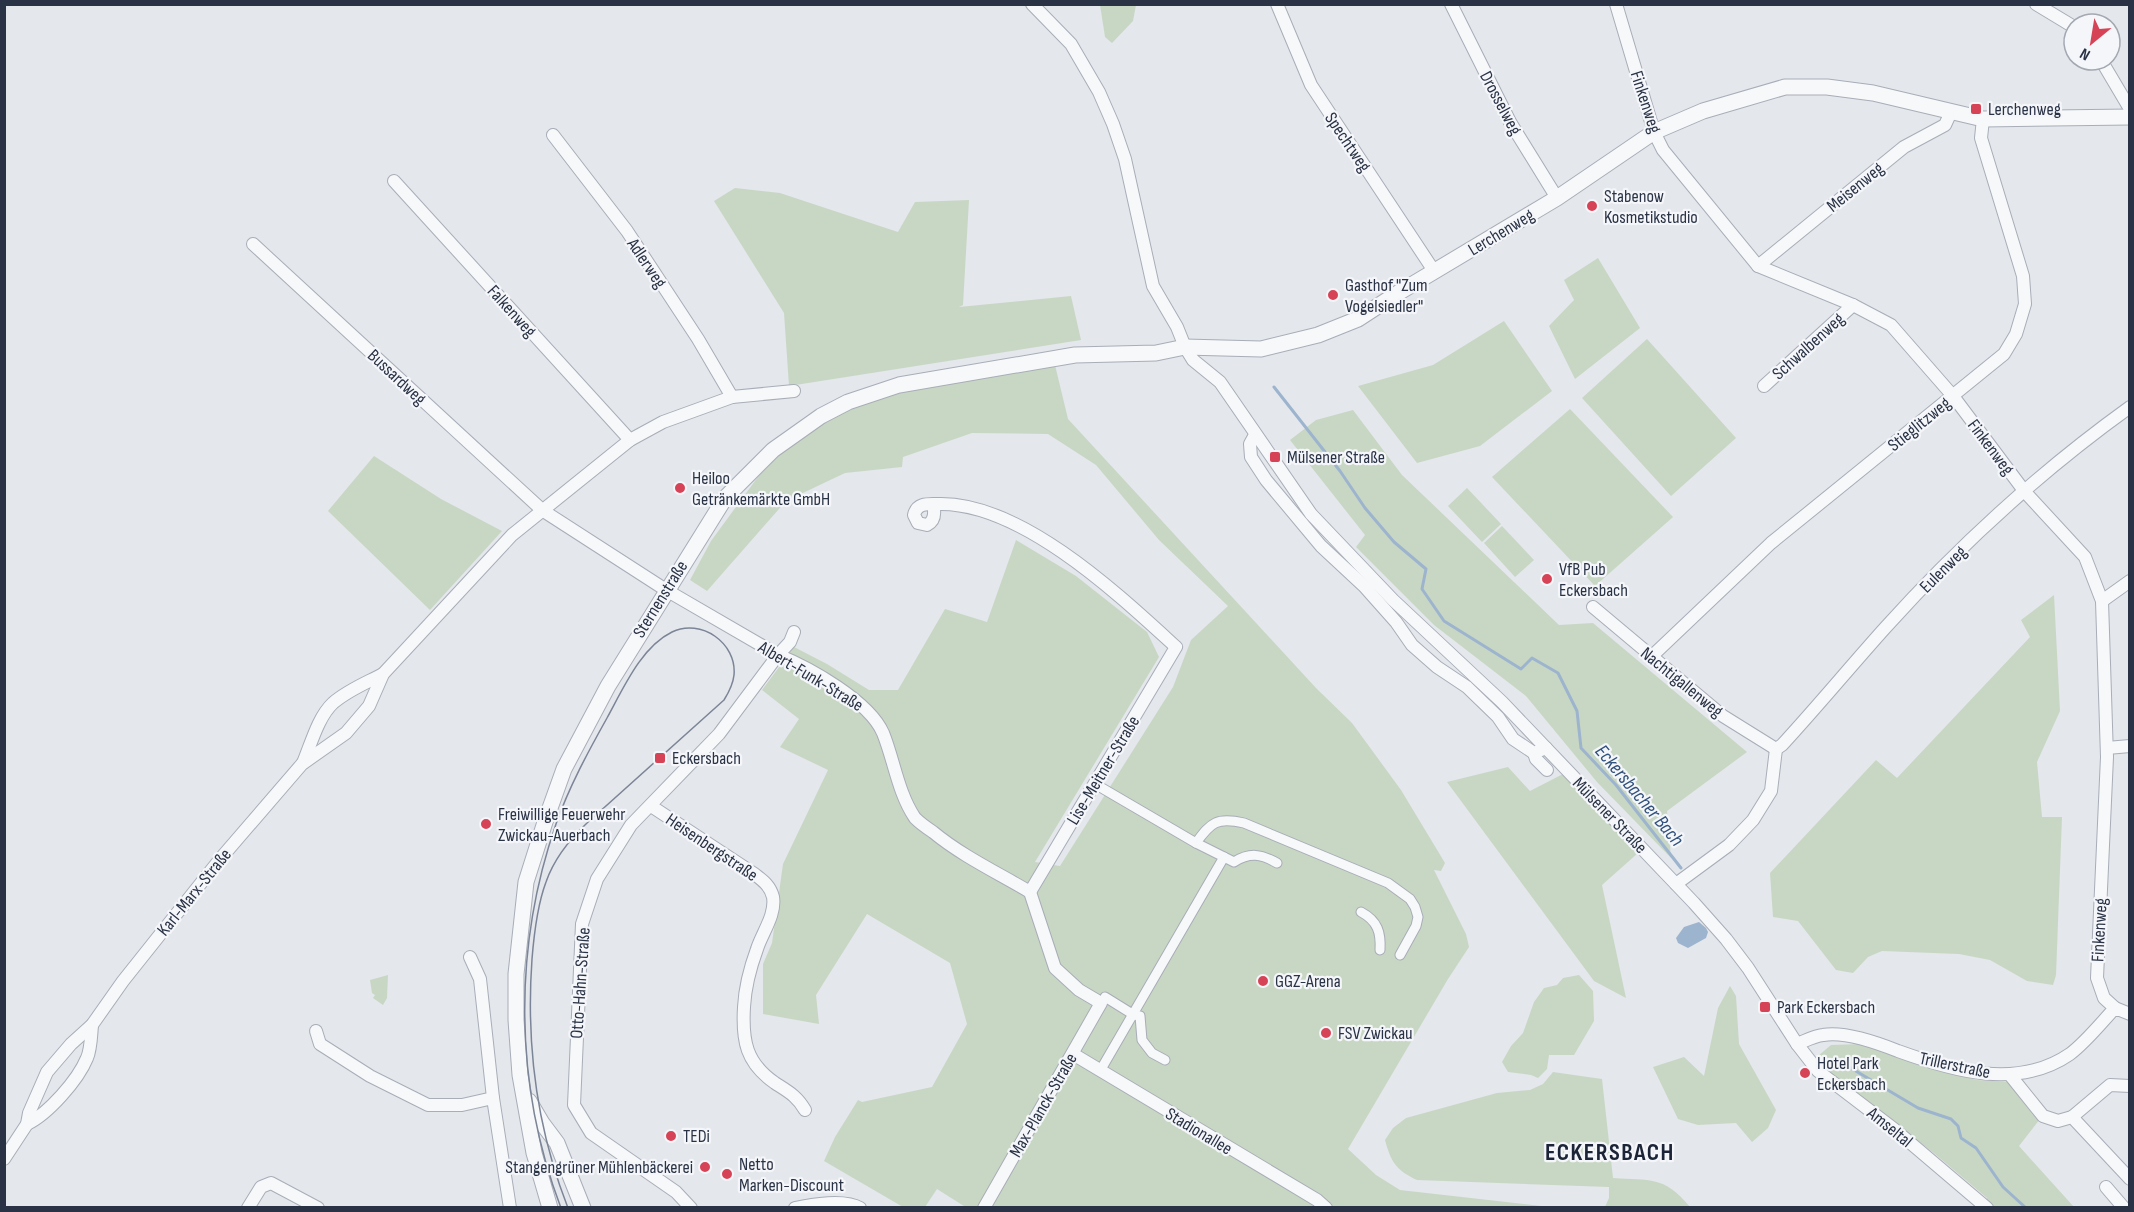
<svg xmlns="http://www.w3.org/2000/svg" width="2134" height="1212" font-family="'Sofia Sans Condensed',sans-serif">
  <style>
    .green { fill: #c8d7c4 }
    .water { fill: #9db4ce }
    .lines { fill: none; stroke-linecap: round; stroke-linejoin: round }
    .stream { stroke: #9db4ce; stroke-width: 3 }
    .pedestrian-casing { stroke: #a8adb7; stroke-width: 11 }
    .minor-casing { stroke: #a8adb7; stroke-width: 14 }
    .tertiary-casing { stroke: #a8adb7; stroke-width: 17 }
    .pedestrian { stroke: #f7f8fa; stroke-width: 9 }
    .minor { stroke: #f7f8fa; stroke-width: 12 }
    .tertiary { stroke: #f7f8fa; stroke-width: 15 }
    .tram { stroke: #7c8597; stroke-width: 1.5 }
    .poi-dot { fill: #d74356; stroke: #f4f6f9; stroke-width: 2 }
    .labels { text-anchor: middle; stroke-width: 4.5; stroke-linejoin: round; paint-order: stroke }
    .street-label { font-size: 18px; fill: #2a3346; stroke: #f4f6f9 }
    .poi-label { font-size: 18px; fill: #2a3346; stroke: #f4f6f9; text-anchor: start }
    .water-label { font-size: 20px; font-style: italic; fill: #31517d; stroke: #f4f6f9 }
    .district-label { font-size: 24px; font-weight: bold; letter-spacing: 1.5px; fill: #1c2437; stroke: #f4f6f9 }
  </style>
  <rect width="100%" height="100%" fill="#e4e7ec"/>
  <g class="green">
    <path d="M1100,5H1136L1133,21L1112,43L1105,37Z"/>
    <path d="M735,188L780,193L898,232L915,202L969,200L963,305L959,307L1071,296L1081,340L789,386L784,313L714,201Z"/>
    <path d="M1598,258L1640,328L1575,379L1549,326L1574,300L1564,280Z"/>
    <path d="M1504,321L1552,391L1480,446L1417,463L1358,386L1433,365Z"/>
    <path d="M1647,339L1736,438L1671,496L1582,398Z"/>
    <path d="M1055,365L1068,419L1316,688L1352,723L1401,790L1445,863L1441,871L1434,870L1466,934L1469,947L1448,979L1348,1149L1376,1175L1400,1190L1550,1207L967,1208L937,1189L925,1207H903L824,1161L835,1137L858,1100L862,1102L932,1087L967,1024L950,963L867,914L816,995L819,1024L763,1014V964L772,943L783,864L828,770L780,747L799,719L762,690L794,647L827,664L869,690H898L945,609L987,622L1016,540L1076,576L1147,632L1159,657L1035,862L1060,866L1173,687L1191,640L1228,606L1159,540L1096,465L1048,434L972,433L903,457L902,467L845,473L786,501L707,591L690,580L711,541L763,470L776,455L826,420L855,405L915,389Z"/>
    <path d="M1570,409L1673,517L1595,586L1492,477Z"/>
    <path d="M1353,410L1402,475L1559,625L1593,623L1747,752L1667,811L1671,858L1597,782L1526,696L1434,625L1356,547L1365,535L1290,440L1316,420Z"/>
    <path d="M374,456L441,499L502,531L430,610L328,511Z"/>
    <path d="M1467,488L1501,524L1482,542L1448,506Z"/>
    <path d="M1502,526L1534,560L1515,577L1484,543Z"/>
    <path d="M2054,595L2060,711L2037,762L2042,817H2062L2056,975L2053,985L2027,981L1990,960L1959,954L1882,951L1868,957L1853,973L1836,970L1798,921L1773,917L1770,873L1876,760L1897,778L2030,637L2021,620Z"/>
    <path d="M1508,767L1530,791L1563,774L1638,853L1602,885L1626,998L1594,981L1447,782Z"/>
    <path d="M388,975L387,998L383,1005L373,998L375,995L372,993L370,980Z"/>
    <path d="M1579,975L1593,991L1594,1021L1574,1055H1549L1547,1069L1538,1078L1531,1075L1508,1072L1502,1062L1511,1046L1523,1033L1534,1002L1544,988L1557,985L1563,978Z"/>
    <path d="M1730,986L1736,996L1739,1044L1776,1110L1768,1128L1752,1142L1736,1123L1698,1125L1678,1119L1653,1067L1684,1057L1704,1076L1718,1008Z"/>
    <path d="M1862,1044L1919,1065L1977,1080L2010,1082L2040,1119L2019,1146L2074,1207H1982L1987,1198L1935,1154L1822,1067L1818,1056L1831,1045Z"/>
    <path d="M1553,1072L1602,1079L1613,1178C1650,1181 1664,1175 1690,1207H1605L1609,1198V1187L1417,1180C1396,1170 1391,1162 1385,1140L1393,1128L1406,1118L1497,1093L1530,1090L1543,1084Z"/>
  </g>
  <path class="water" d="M1699,922L1706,928L1708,932L1706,938L1688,948L1678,943L1676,938L1684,927Z"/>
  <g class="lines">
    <g class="stream">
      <path d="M1274,387L1340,471L1365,508L1394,542L1426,569L1422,589L1444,621L1521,669L1532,658L1558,673L1577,711L1581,748L1616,785L1681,868"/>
      <path d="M1839,1061L1918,1108L1951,1119L1958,1126L1961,1138L1976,1148L2003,1187L2026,1208"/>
    </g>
    <defs>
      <g id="pedestrian">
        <path d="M1095,784L1196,843L1234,862C1250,852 1261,854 1277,863"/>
        <path d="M1196,843C1211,822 1217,817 1244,823L1388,883L1410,899L1415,907L1418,917L1416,926L1400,955"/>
        <path d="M1361,912C1378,921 1381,933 1380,950"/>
        <path d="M1105,997L1134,1015L1140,1016L1142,1040L1152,1053L1165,1060"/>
        <path d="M1100,1071L1224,857"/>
      </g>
      <g id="minor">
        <path d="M1032,4L1071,44L1099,92L1113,124L1125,159L1153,286L1177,327L1185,347L1193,360L1220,382L1311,514L1393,600L1502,702L1694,903L1726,939L1748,968L1797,1044L1818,1071L1894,1129L1987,1208"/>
        <path d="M1277,4L1311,85L1434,271"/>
        <path d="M1451,4L1510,122L1557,198"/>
        <path d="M1616,4L1654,132L1663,150L1758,266L1853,305L1891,325L1953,396L2025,492L2085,557L2102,601L2107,757L2097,978L2104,998L2115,1008"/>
        <path d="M2036,4L2074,27"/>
        <path d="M2101,60L2130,109"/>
        <path d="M553,135L627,231L698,339L732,397"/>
        <path d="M394,181L630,440"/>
        <path d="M253,244L542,510L666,590L778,655C810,668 869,701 883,733C894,760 898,793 915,818C920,823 927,828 933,832C962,856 998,873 1030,892L1055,968L1079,990L1101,1003L984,1208"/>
        <path d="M1758,266L1904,147L1945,125L1951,112"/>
        <path d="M1764,386L1853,305"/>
        <path d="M1255,435L1250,444L1251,457L1266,480L1321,546L1364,586L1396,622L1412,645L1437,667L1467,687L1498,717L1513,739L1534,753L1546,748"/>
        <path d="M933,504C935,512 935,521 927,525L918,523L914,515C917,502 929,504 940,504C1022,503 1119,595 1176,647L1030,892"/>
        <path d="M2102,601L2130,581"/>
        <path d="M1593,607L1723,716L1776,749"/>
        <path d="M1651,657L1771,543L2004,354L2016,334L2025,304L2023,276L1981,138L1983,119"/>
        <path d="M2107,748L2130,746"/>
        <path d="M1776,749L1782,745C1817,707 1850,667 1885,628C1958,547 2041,471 2130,407"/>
        <path d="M1534,753L1536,759L1547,770"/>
        <path d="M303,763C311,744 318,717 333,703C348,690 366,683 383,674"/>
        <path d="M651,806L753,873C762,880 770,885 773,897C776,915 762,933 757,949C750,968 745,988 744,1007C742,1041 746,1063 775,1083C789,1092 797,1096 805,1110"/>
        <path d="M1676,884L1729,845L1753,820L1771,791L1776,749"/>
        <path d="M470,957L480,979L493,1098L510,1208"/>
        <path d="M316,1031L320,1044L370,1076L428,1105H462L493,1098"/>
        <path d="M1797,1044C1805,1041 1814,1036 1823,1035C1845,1031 1878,1043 1898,1051C1953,1071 2018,1090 2070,1054C2086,1042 2101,1023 2115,1008L2130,1014"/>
        <path d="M1073,1054L1317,1200L1326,1208"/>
        <path d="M2010,1075L2043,1116L2058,1121L2072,1117L2130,1179"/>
        <path d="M2072,1117L2110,1085L2130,1086"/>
        <path d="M27,1124C48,1114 78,1080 87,1058C91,1049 91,1036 92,1025"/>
        <path d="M4,1159L27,1124L29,1113L47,1072L71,1044L92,1025L123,981L221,858L302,764L346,733L369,706L383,674L512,535L630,440L663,422L732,397L794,391"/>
        <path d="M2106,1187L2124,1208"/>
        <path d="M248,1208L261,1187L271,1183L318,1208"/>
        <path d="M691,1208L676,1192L591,1133L574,1105L582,924L597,879L631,825L719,734L778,655L790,642L794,632"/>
        <path d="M795,1208C812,1204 845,1199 860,1208"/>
      </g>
      <g id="tertiary">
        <path d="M529,1101L542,1123L557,1143L583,1208"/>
        <path d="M550,1208L534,1153L520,1075L516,1020V974L526,882L545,822L564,769L608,686L725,498L773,450L821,416L848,402L899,385L1075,355L1156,353L1185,347L1261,349L1318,335L1358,319L1398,293L1557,198L1654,132L1703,111L1785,87H1827L1873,93L1983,119L2130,117"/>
      </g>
    </defs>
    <use href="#pedestrian" class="pedestrian-casing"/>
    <use href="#minor" class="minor-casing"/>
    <use href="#tertiary" class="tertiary-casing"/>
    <use href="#pedestrian" class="pedestrian"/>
    <use href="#minor" class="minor"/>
    <use href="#tertiary" class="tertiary"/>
    <path class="tram" d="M561,1208C514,1085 513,948 556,824C569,787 588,752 607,718C623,689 641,647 672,632C701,618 737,643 734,675C733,685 729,692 724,700L587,823C569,840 554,859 546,882C537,906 534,934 532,959C526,1043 537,1129 568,1208"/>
  </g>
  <g class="poi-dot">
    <rect x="1970" y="103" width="12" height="12" rx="3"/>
    <circle cx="1592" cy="206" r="6"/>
    <circle cx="1333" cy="295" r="6"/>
    <rect x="1269" y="451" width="12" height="12" rx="3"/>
    <circle cx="680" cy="488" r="6"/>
    <circle cx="1547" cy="579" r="6"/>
    <rect x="654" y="752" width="12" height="12" rx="3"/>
    <circle cx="486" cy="824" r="6"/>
    <circle cx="1263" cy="981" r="6"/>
    <rect x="1759" y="1001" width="12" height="12" rx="3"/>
    <circle cx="1326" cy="1033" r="6"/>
    <circle cx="1805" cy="1073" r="6"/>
    <circle cx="671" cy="1136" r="6"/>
    <circle cx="705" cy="1167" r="6"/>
    <circle cx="727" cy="1174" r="6"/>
  </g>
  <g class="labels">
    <g class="street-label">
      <text transform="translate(1646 102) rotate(72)" y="6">Finkenweg</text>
      <text transform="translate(1501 103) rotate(62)" y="6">Drosselweg</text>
      <text transform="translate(1348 142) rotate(56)" y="6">Spechtweg</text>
      <text transform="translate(1855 187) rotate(-39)" y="6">Meisenweg</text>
      <text transform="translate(1501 232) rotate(-31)" y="6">Lerchenweg</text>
      <text transform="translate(647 263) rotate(56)" y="6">Adlerweg</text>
      <text transform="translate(512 311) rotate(48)" y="6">Falkenweg</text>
      <text transform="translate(1808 346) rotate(-42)" y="6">Schwalbenweg</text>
      <text transform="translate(397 377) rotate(43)" y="6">Bussardweg</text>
      <text transform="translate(1919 424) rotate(-39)" y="6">Stieglitzweg</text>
      <text transform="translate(1991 447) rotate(53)" y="6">Finkenweg</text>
      <text transform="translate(1943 569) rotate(-45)" y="6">Eulenweg</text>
      <text transform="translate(660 599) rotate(-58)" y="6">Sternenstraße</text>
      <text transform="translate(811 676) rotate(31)" y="6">Albert-Funk-Straße</text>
      <text transform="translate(1682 682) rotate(39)" y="6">Nachtigallenweg</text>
      <text transform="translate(1103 770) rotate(-59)" y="6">Lise-Meitner-Straße</text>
      <text transform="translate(1610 815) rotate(46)" y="6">Mülsener Straße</text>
      <text transform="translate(712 847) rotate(34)" y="6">Heisenbergstraße</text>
      <text transform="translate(194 892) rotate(-51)" y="6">Karl-Marx-Straße</text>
      <text transform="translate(2099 930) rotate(-87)" y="6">Finkenweg</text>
      <text transform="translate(580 983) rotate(-86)" y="6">Otto-Hahn-Straße</text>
      <text transform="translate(1955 1065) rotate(12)" y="6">Trillerstraße</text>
      <text transform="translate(1043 1105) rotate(-60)" y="6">Max-Planck-Straße</text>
      <text transform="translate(1890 1127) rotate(39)" y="6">Amseltal</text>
      <text transform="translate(1199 1131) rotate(31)" y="6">Stadionallee</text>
    </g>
    <g class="poi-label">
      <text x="1988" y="115">Lerchenweg</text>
      <text x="1604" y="202">Stabenow<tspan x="1604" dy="21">Kosmetikstudio</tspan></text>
      <text x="1345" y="291">Gasthof "Zum<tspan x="1345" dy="21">Vogelsiedler"</tspan></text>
      <text x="1287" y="463">Mülsener Straße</text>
      <text x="692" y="484">Heiloo<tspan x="692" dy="21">Getränkemärkte GmbH</tspan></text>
      <text x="1559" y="575">VfB Pub<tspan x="1559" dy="21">Eckersbach</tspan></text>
      <text x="672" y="764">Eckersbach</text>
      <text x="498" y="820">Freiwillige Feuerwehr<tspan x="498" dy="21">Zwickau-Auerbach</tspan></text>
      <text x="1275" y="987">GGZ-Arena</text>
      <text x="1777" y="1013">Park Eckersbach</text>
      <text x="1338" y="1039">FSV Zwickau</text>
      <text x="1817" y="1069">Hotel Park<tspan x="1817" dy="21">Eckersbach</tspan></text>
      <text x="683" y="1142">TEDi</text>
      <text x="739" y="1170">Netto<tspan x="739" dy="21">Marken-Discount</tspan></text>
      <text x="693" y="1173" text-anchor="end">Stangengrüner Mühlenbäckerei</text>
    </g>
    <g class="water-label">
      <text transform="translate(1640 795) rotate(50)" y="7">Eckersbacher Bach</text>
    </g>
    <g class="district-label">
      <text x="1610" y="1160">ECKERSBACH</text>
    </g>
  </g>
  <rect width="2134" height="1212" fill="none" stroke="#2a3346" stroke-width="12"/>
  <g transform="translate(2092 42) rotate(210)"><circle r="28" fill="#f4f6f9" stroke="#a3a8b1" stroke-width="1.5"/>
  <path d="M0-4.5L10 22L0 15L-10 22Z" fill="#d74356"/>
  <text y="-9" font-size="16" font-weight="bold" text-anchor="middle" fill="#2a3346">N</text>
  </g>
</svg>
